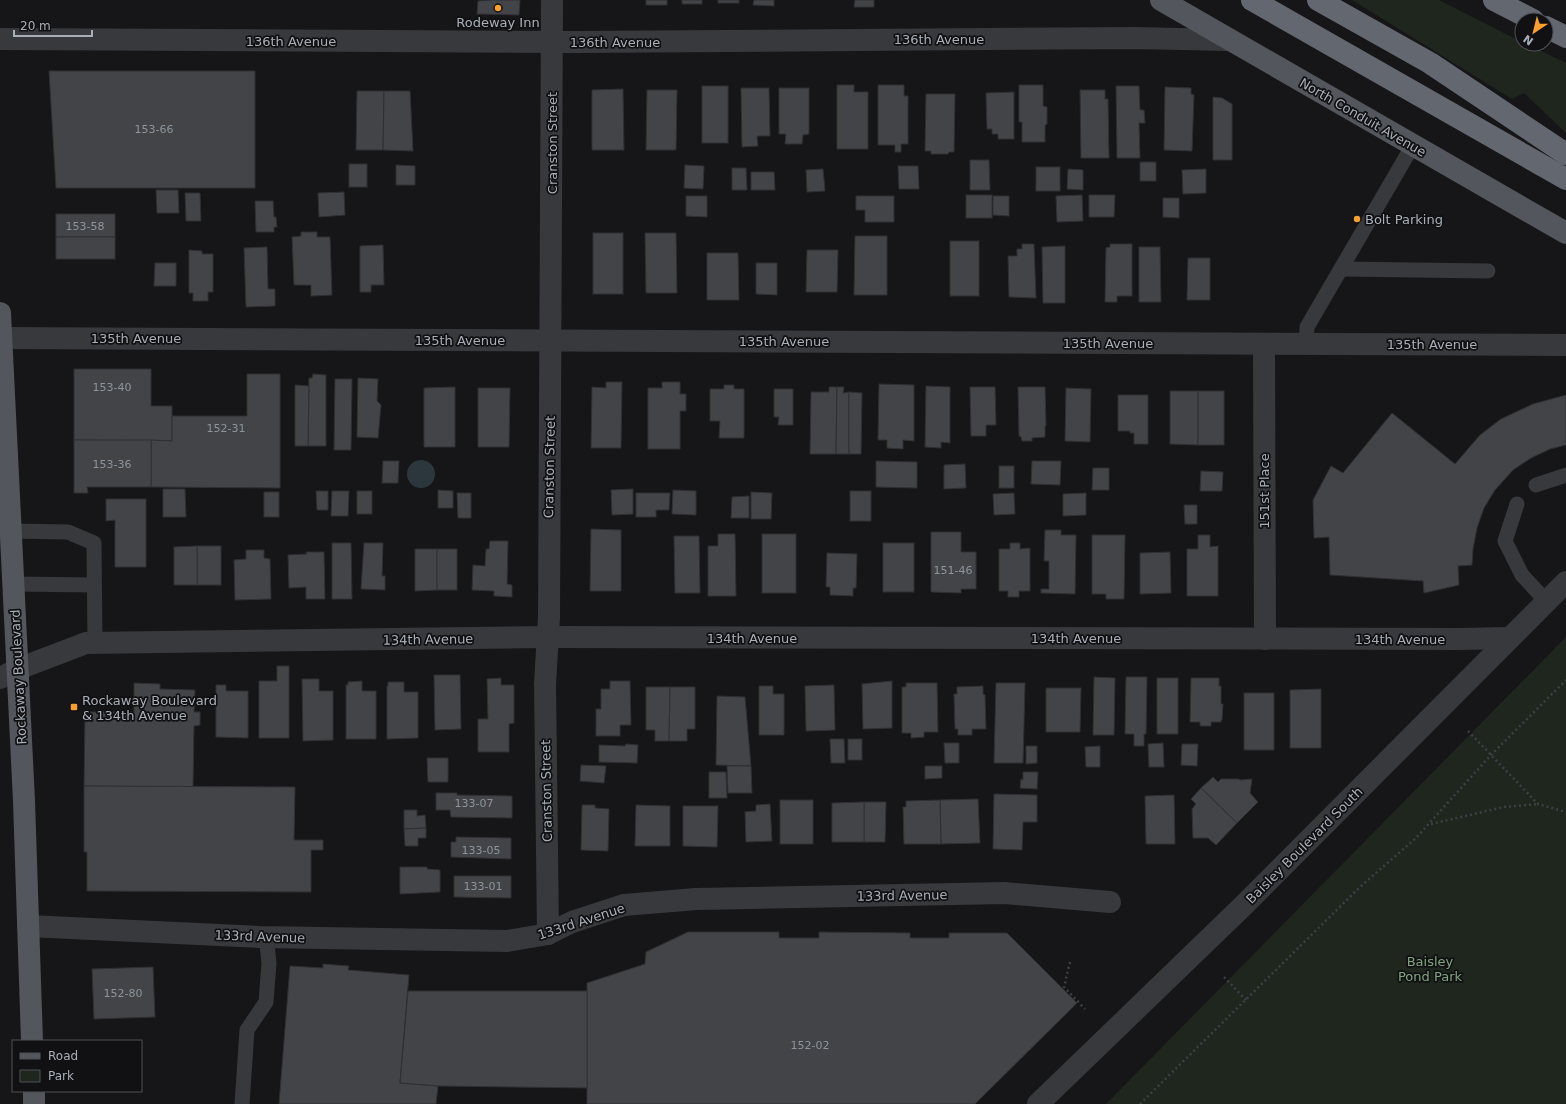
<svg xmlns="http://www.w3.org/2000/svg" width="1566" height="1104" font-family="'DejaVu Sans',sans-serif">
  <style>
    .green { fill: #1e261e }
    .water { fill: #2c373d }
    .building { fill: #424448; stroke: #303034 }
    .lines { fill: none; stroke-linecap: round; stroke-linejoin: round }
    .path { stroke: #3d4044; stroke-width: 2.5; stroke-dasharray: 2 3; stroke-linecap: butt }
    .service { stroke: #37393d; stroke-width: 15 }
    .minor { stroke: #37393d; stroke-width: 22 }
    .primary { stroke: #53565c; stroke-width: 22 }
    .motorway { stroke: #63676f; stroke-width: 22 }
    .poi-dot { fill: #f99f2d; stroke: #111113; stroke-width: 1.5 }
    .labels { text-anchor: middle; stroke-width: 3.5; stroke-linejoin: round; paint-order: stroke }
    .number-label { font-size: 11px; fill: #8e949d }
    .poi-label { font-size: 13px; fill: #a8afb9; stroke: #111113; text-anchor: start }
    .street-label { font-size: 13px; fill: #a8afb9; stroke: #111113 }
    .park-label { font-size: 13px; fill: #80a47e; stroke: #111113 }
  </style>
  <rect width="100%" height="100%" fill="#161618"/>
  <g class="green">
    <path d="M1352,0H1439L1522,42V44H1527L1566,63V133L1524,93L1512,99Z"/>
    <path d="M1566,637V1104H1106Z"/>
  </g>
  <circle class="water" cx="421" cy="474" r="14"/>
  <g class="building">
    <path d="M492,0H520L519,15L477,14L478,1Z"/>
    <rect x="646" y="0" width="21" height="5"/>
    <rect x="682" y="0" width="20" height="4"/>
    <rect x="718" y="0" width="21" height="3"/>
    <path d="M754,0H774V6L753,5Z"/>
    <path d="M855,0H874V7H854Z"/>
    <path d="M49,71H255V188H56Z"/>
    <path d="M837,85H854V92H868V149H837Z"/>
    <path d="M878,85H904V96H908V144H901V152H895V145H878Z"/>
    <path d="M1019,85H1043V106L1047,107V124L1045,125V142H1022V122H1019Z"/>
    <rect x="702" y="86" width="26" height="57"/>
    <path d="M1116,86H1139L1140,110H1144L1145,123H1139L1140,158H1117Z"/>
    <path d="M1165,87L1191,88V94L1194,95L1192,151L1164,150Z"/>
    <path d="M741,88H769L770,136H757L758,146L742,147Z"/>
    <path d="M779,88H809V134L803,135L802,144H785L786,134H779Z"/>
    <path d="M623,89L624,150H592V90Z"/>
    <path d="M647,90H677L676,150H646Z"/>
    <path d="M1080,90H1105V99H1108L1109,158H1081Z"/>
    <path d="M357,91H384L383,150H356Z"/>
    <path d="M384,91H410L413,151L383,150Z"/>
    <path d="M1014,92V139H998V134H992V129H987L986,93Z"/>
    <path d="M926,94H955L954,152H949L948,154H931V151H925Z"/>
    <path d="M1213,97L1222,98L1232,104V160H1213Z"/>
    <path d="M970,160H989L990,190H970Z"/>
    <rect x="1140" y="162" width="16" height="19"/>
    <rect x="349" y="164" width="18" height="23"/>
    <path d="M396,165L415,166V185H396Z"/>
    <path d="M685,165L704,166L703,189L684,188Z"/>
    <path d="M898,166H918L919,189H899Z"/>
    <rect x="1036" y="167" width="24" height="24"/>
    <path d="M732,168H746L747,190H732Z"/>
    <path d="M823,169L825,191L807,192L806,170Z"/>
    <path d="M1068,169L1083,170V190L1067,189Z"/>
    <path d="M1206,169V193L1183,194L1182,170Z"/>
    <path d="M751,172H774L775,190H751Z"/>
    <path d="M156,190H178L179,213H157Z"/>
    <path d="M344,192L345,215L319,217L318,193Z"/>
    <path d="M185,193H200L201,221H186Z"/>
    <rect x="966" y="195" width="26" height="23"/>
    <path d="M1082,195L1083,221L1057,222L1056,196Z"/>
    <path d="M1089,195H1115L1114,217H1089Z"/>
    <path d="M686,196H707V217L686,216Z"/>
    <path d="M856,196H894V222H865V210H856Z"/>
    <path d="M993,196H1009V216L993,215Z"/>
    <path d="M1163,198H1179V218L1163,217Z"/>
    <path d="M255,201H273L274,217H276L277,227H274V232H256Z"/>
    <rect x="56" y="214" width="59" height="23"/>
    <path d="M301,232H317V237H330L332,295L311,296V285H294L292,237L301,236Z"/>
    <rect x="593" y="233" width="30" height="61"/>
    <path d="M645,233H676L677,293H646Z"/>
    <path d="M855,236H887V295H854Z"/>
    <rect x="56" y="237" width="59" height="22"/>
    <rect x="950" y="241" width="29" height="55"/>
    <path d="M1022,244H1034L1036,298L1009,297L1008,256H1017V249H1022Z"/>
    <path d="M1110,244H1132V296H1117V302H1105L1106,248L1110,247Z"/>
    <path d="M383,245L384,285H371V292H360V246Z"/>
    <path d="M1065,246V303H1043L1042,247Z"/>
    <path d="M267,247L268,289H275V306L246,307L244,248Z"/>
    <path d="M1139,247H1160L1161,302H1139Z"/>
    <path d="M189,250L202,251V254H213V292H208V301H193V293H189Z"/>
    <path d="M807,250H838L837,292H806Z"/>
    <path d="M707,253H738L739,300H707Z"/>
    <path d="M1188,258H1210V300H1187Z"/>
    <path d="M155,263H176V286H154Z"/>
    <path d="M756,263H777V295L756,294Z"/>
    <path d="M74,369H151V406H172V441L74,440Z"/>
    <path d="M247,374H280V488L151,487V440L172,441V416H247Z"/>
    <path d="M313,374L326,375V446H308L309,378H312Z"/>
    <path d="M358,378L378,379L377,401L381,405L378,438L357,437Z"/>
    <path d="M335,379H352L351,450H334Z"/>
    <path d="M606,382H622L621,448H591L592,387L606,388Z"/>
    <path d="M662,382H680V394H686V411H680V449H648V388H662Z"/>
    <path d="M879,384L914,385V441L903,440V449L887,448V440H878Z"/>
    <path d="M295,385L309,386L308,446H295Z"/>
    <path d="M724,385H734V389H744V438H719L720,421H710V389H724Z"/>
    <path d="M926,386L950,387V443L941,442V448L925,447Z"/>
    <path d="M455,387V447H424V388Z"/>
    <path d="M829,387H837L836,454H810L811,392H829Z"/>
    <path d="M837,387H844L843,393L849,392V454H836Z"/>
    <path d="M970,387H995L996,425H986V436H971Z"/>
    <path d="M1018,387H1045L1046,426H1045V437L1032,438V441H1022L1021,437L1019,436Z"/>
    <path d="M478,388H510L509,447H478Z"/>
    <path d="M1066,388L1091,389L1090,442L1065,441Z"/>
    <path d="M774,389H793V425H778L779,417H774Z"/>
    <path d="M1170,391H1198V445L1170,444Z"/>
    <rect x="1198" y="391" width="26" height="54"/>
    <path d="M849,392L862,393L861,454H849Z"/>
    <path d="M1118,395H1148V444H1134V433H1130V431H1118Z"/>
    <path d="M1566,395V445L1550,449L1531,458L1513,470L1495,490L1484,508L1477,528L1473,549L1472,565L1458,566L1459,585L1424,593L1423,581L1330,575L1329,537L1314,538L1313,500L1331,466L1343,473L1392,413L1455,464L1480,435L1501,419L1533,404Z"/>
    <path d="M74,440H151V487H87L88,493H74Z"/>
    <path d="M383,461H399L398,483H382Z"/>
    <path d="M876,461L917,462V488L876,487Z"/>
    <path d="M1032,461H1061L1060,485L1031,484Z"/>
    <path d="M965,464L966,488L944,489V465Z"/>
    <rect x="999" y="466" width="15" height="22"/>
    <path d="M1093,468H1109V490H1092Z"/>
    <path d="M1201,471L1223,472L1222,491H1200Z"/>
    <path d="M163,489H185L186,517H163Z"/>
    <path d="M633,489V514L612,515L611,490Z"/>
    <path d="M438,490L453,491V508H438Z"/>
    <path d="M673,490L696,491V515L672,514Z"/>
    <path d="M316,491H328V510H317Z"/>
    <path d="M332,491H349L348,516H331Z"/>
    <rect x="357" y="491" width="15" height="23"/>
    <rect x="850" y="491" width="21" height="30"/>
    <rect x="264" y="492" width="15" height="25"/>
    <path d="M751,492L772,493L771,519H751Z"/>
    <path d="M457,493H471V518H458Z"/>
    <path d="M636,493H670L669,510H656V517H636Z"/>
    <path d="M1014,493L1015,514L994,515L993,494Z"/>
    <path d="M1086,493V515L1063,516V494Z"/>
    <path d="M749,496V518H731L732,497Z"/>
    <path d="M106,499H146V567H115V520L106,521Z"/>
    <path d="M1184,505H1197V524H1185Z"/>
    <path d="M591,529L621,530V591H590Z"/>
    <path d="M1045,530H1061V535H1076L1075,594L1041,593V589H1049V561H1044Z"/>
    <path d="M931,532H961V552H976V589H961V593L931,592Z"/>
    <path d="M718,534H735L736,596H708V546H718Z"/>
    <rect x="762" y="534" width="34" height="59"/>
    <path d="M1092,535H1125L1124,599H1106V594H1092Z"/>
    <path d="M1198,535H1210V547L1218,546V596H1187V549H1198Z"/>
    <path d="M674,536H699L700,593H675Z"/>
    <path d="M490,541H508L507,584L512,585V597L494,596V591L472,590L473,565L485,566L486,549H489Z"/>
    <path d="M332,543H351L352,599H332Z"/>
    <path d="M364,543H383L382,576H385V590L361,589Z"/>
    <rect x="883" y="543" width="31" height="49"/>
    <path d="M1010,543H1020V549L1030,548V591H1019V597H1008V591H999V549H1010Z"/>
    <rect x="197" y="546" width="24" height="39"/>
    <path d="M197,546V585H174V547Z"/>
    <path d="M415,549H437V590L415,591Z"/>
    <rect x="437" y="549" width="20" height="41"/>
    <path d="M246,550H264V558L270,559L271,599L235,600L234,560L246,559Z"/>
    <path d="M306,552H324L325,599H306V587L289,588L288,555L307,554Z"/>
    <path d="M1170,552L1171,593L1140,594V553Z"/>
    <path d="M827,553L857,554L856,588H853V596L830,595V587H826Z"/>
    <path d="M277,666H289V738H259V681H277Z"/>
    <path d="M434,675H460L461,729L435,730Z"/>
    <path d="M1094,677L1115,678L1114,735H1093Z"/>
    <path d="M1126,677H1147L1146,734H1144V746H1134V734H1125Z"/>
    <path d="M501,678V685H514V723L509,724V752H478V719H488L487,679Z"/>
    <rect x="1157" y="678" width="21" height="56"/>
    <path d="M1191,678H1219V686H1221V704H1223L1222,720H1221V722H1211V726H1200V722H1190Z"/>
    <path d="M302,679H319V691H333V740L303,741Z"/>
    <path d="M362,681V691H376V739H346V685H348V682Z"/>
    <path d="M610,681H630L631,725H620V736H596V709H601V689H610Z"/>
    <path d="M892,681V728L863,729L862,684Z"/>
    <path d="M388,682H404V692H418V738L387,739V686H388Z"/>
    <path d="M134,683L160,684V689L195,690L194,712H200V725L194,726L193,787L84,786L85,712H134Z"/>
    <path d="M906,683H937L938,732H924V737L911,738V733H902V687H906Z"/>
    <path d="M996,683H1025L1023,763H994Z"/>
    <path d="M216,685H226V691H248V738L216,737Z"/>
    <path d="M834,685L835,730L806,731L805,686Z"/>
    <path d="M759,686H773V694H784V735H759Z"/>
    <path d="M983,686V694L985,695L986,729H972V735H958V729H955L954,694H957V687Z"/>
    <path d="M646,687H670L669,741H655V730H646Z"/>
    <path d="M670,687H695V729H687V741H669Z"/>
    <path d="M1046,688H1081L1080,732H1046Z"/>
    <path d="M1321,689V748H1290V690Z"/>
    <rect x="1244" y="693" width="30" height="57"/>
    <path d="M717,696L745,697L751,766L716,765Z"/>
    <path d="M830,739H844L845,763H831Z"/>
    <rect x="848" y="739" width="14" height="21"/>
    <path d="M944,743H959V763H945Z"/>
    <path d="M1163,743L1164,767H1149L1148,744Z"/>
    <path d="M626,744L638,745L637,763L599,762V745L625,746Z"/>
    <path d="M1182,744H1198L1197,766L1181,765Z"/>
    <path d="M1026,746H1037V763L1026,764Z"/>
    <path d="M1100,746V767H1086L1085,747Z"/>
    <path d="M427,758H448V782H428Z"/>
    <path d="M581,765L606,766L604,783L580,781Z"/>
    <path d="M727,766H751L752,793H728Z"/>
    <path d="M925,766H942V778L925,779Z"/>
    <path d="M709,772H726L727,798H709Z"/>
    <path d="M1023,772H1038L1037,789L1020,788L1021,779L1023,780Z"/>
    <path d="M1213,777L1218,782L1221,779H1239L1240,780L1252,779L1250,793L1258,802L1237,823L1201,788Z"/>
    <path d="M84,786L295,787L294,840H323V850H311V892L87,891V852H84Z"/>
    <path d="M1201,788L1237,823L1216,845L1208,838H1193L1192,809L1196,804L1191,799Z"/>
    <path d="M436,793H457V795L512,796V818L451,817L450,810H436Z"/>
    <path d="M994,794L1037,795V822H1023L1022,850L993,849Z"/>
    <path d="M1174,795L1175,844H1146L1145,796Z"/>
    <path d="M978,799L980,843L941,844L940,800Z"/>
    <rect x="780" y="800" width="33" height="44"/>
    <path d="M940,800L941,844H904L903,807H906V801Z"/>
    <path d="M864,802H886L885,842H864Z"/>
    <path d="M864,802V842H832V803Z"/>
    <path d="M770,804L772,841L746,842L745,812L756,811V805Z"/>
    <path d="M582,805H595V808L609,809L608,851L581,850Z"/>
    <path d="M636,805L670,806V846H635Z"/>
    <path d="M683,806H718L717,847L683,846Z"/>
    <path d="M404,810H417V816L425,815L426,828L404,829Z"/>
    <path d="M426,828V838H418V846H405L404,829Z"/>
    <path d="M456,837L511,838V859L451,857V842H456Z"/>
    <path d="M400,867H427V869L440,870V892L400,894Z"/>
    <path d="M454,876H511V898L454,897Z"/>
    <path d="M688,932H779V938H819V932L910,933V938H949V933H1007L1077,1003L975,1104H587V983L645,964L646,952Z"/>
    <path d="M323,964L349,966L348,970L409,975L400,1083L438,1086L436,1104H279L290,966L323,968Z"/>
    <path d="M153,967L155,1017L94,1019L92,969Z"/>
    <path d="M408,991H587V1088L439,1086L400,1083Z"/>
  </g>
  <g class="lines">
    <g class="path">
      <path d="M1468,731L1538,804L1566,812"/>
      <path d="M1431,824L1504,807L1538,804"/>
      <path d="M1070,962L1064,987L1085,1009"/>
      <path d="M1224,977L1246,1000"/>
      <path d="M1140,1104L1361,886L1415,839L1491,755L1566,680"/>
    </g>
    <g class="service">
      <path d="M1341,269L1488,271"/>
      <path d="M1306,344L1307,327L1413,145"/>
      <path d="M1536,485L1566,475"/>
      <path d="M1517,504L1505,541L1522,575L1547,602"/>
      <path d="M11,531L68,532L94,543L95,643"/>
      <path d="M14,584L94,585"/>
      <path d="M242,1104L247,1030L266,1002L269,963L266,936"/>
    </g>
    <g class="minor">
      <path d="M0,39L576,42L1135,38L1229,40"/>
      <path d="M1,338L1566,345"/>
      <path d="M1264,344L1265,639"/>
      <path d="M0,678L18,669L86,643L548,637L1459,639L1510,638"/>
      <path d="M28,926L259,937L507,941L548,934L572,922L624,905L696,899L1004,893L1110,902"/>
      <path d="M548,934L545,684L549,617L552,0"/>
      <path d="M1038,1104L1244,905L1566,582"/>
    </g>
    <g class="primary">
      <path d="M1161,0L1566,233"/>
      <path d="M0,313L24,801L32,1041"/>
      <path d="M34,1091V1104"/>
    </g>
    <g class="motorway">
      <path d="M1252,0L1566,179"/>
      <path d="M1318,0L1430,63L1566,154"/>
      <path d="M1494,0L1533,20"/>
      <path d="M1546,27L1566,37"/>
    </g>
  </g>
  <g class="poi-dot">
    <circle cx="498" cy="8" r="4"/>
    <circle cx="1357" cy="219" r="4"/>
    <rect x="70" y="703" width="8" height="8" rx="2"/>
  </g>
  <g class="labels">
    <g class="number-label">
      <text x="154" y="133">153-66</text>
      <text x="85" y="230">153-58</text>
      <text x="112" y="391">153-40</text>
      <text x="226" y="432">152-31</text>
      <text x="112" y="468">153-36</text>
      <text x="953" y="574">151-46</text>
      <text x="474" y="807">133-07</text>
      <text x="481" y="854">133-05</text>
      <text x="483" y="890">133-01</text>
      <text x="123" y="997">152-80</text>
      <text x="810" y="1049">152-02</text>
    </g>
    <g class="poi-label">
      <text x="498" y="27" text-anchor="middle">Rodeway Inn</text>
      <text x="1365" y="224">Bolt Parking</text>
      <text x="82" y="705">Rockaway Boulevard<tspan x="82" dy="15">&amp; 134th Avenue</tspan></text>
    </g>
    <g class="street-label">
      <text x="939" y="44">136th Avenue</text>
      <text x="291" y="46">136th Avenue</text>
      <text x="615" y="47">136th Avenue</text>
      <text transform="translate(1363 117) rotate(30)" y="5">North Conduit Avenue</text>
      <text transform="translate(552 143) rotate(-90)" y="5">Cranston Street</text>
      <text x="136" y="343">135th Avenue</text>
      <text x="460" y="345">135th Avenue</text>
      <text x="784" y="346">135th Avenue</text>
      <text x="1108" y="348">135th Avenue</text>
      <text x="1432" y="349">135th Avenue</text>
      <text transform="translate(549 467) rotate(-89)" y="5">Cranston Street</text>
      <text transform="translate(1264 491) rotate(-90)" y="5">151st Place</text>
      <text x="752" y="643">134th Avenue</text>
      <text x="1076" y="643">134th Avenue</text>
      <text transform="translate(428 639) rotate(-1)" y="5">134th Avenue</text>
      <text x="1400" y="644">134th Avenue</text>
      <text transform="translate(18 677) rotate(-93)" y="5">Rockaway Boulevard</text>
      <text transform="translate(546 791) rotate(-91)" y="5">Cranston Street</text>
      <text transform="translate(1304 845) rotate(-45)" y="5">Baisley Boulevard South</text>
      <text transform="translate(902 895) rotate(-1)" y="5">133rd Avenue</text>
      <text transform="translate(581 921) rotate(-18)" y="5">133rd Avenue</text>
      <text transform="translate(260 936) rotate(2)" y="5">133rd Avenue</text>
    </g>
    <g class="park-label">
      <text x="1430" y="966">Baisley<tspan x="1430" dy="15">Pond Park</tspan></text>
    </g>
  </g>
  <rect x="12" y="1040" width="130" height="52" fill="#111113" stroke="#4d5055"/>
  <rect x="20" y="1053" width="20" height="6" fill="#53565c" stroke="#4d5055"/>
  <text x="48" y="1060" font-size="12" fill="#a8afb9">Road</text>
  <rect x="20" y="1070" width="20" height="12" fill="#1e261e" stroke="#4d5055"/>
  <text x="48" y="1080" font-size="12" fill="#a8afb9">Park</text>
  <g transform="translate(1534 32) rotate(215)"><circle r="19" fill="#111113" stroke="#4d5055"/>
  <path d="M0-3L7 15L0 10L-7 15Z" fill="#f99f2d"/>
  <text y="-6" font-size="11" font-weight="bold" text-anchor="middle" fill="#a8afb9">N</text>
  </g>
  <path d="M14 30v6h78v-6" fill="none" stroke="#a8afb9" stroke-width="2"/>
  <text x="20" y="30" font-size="12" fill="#a8afb9" stroke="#111113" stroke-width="3" paint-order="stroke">20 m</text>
</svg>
